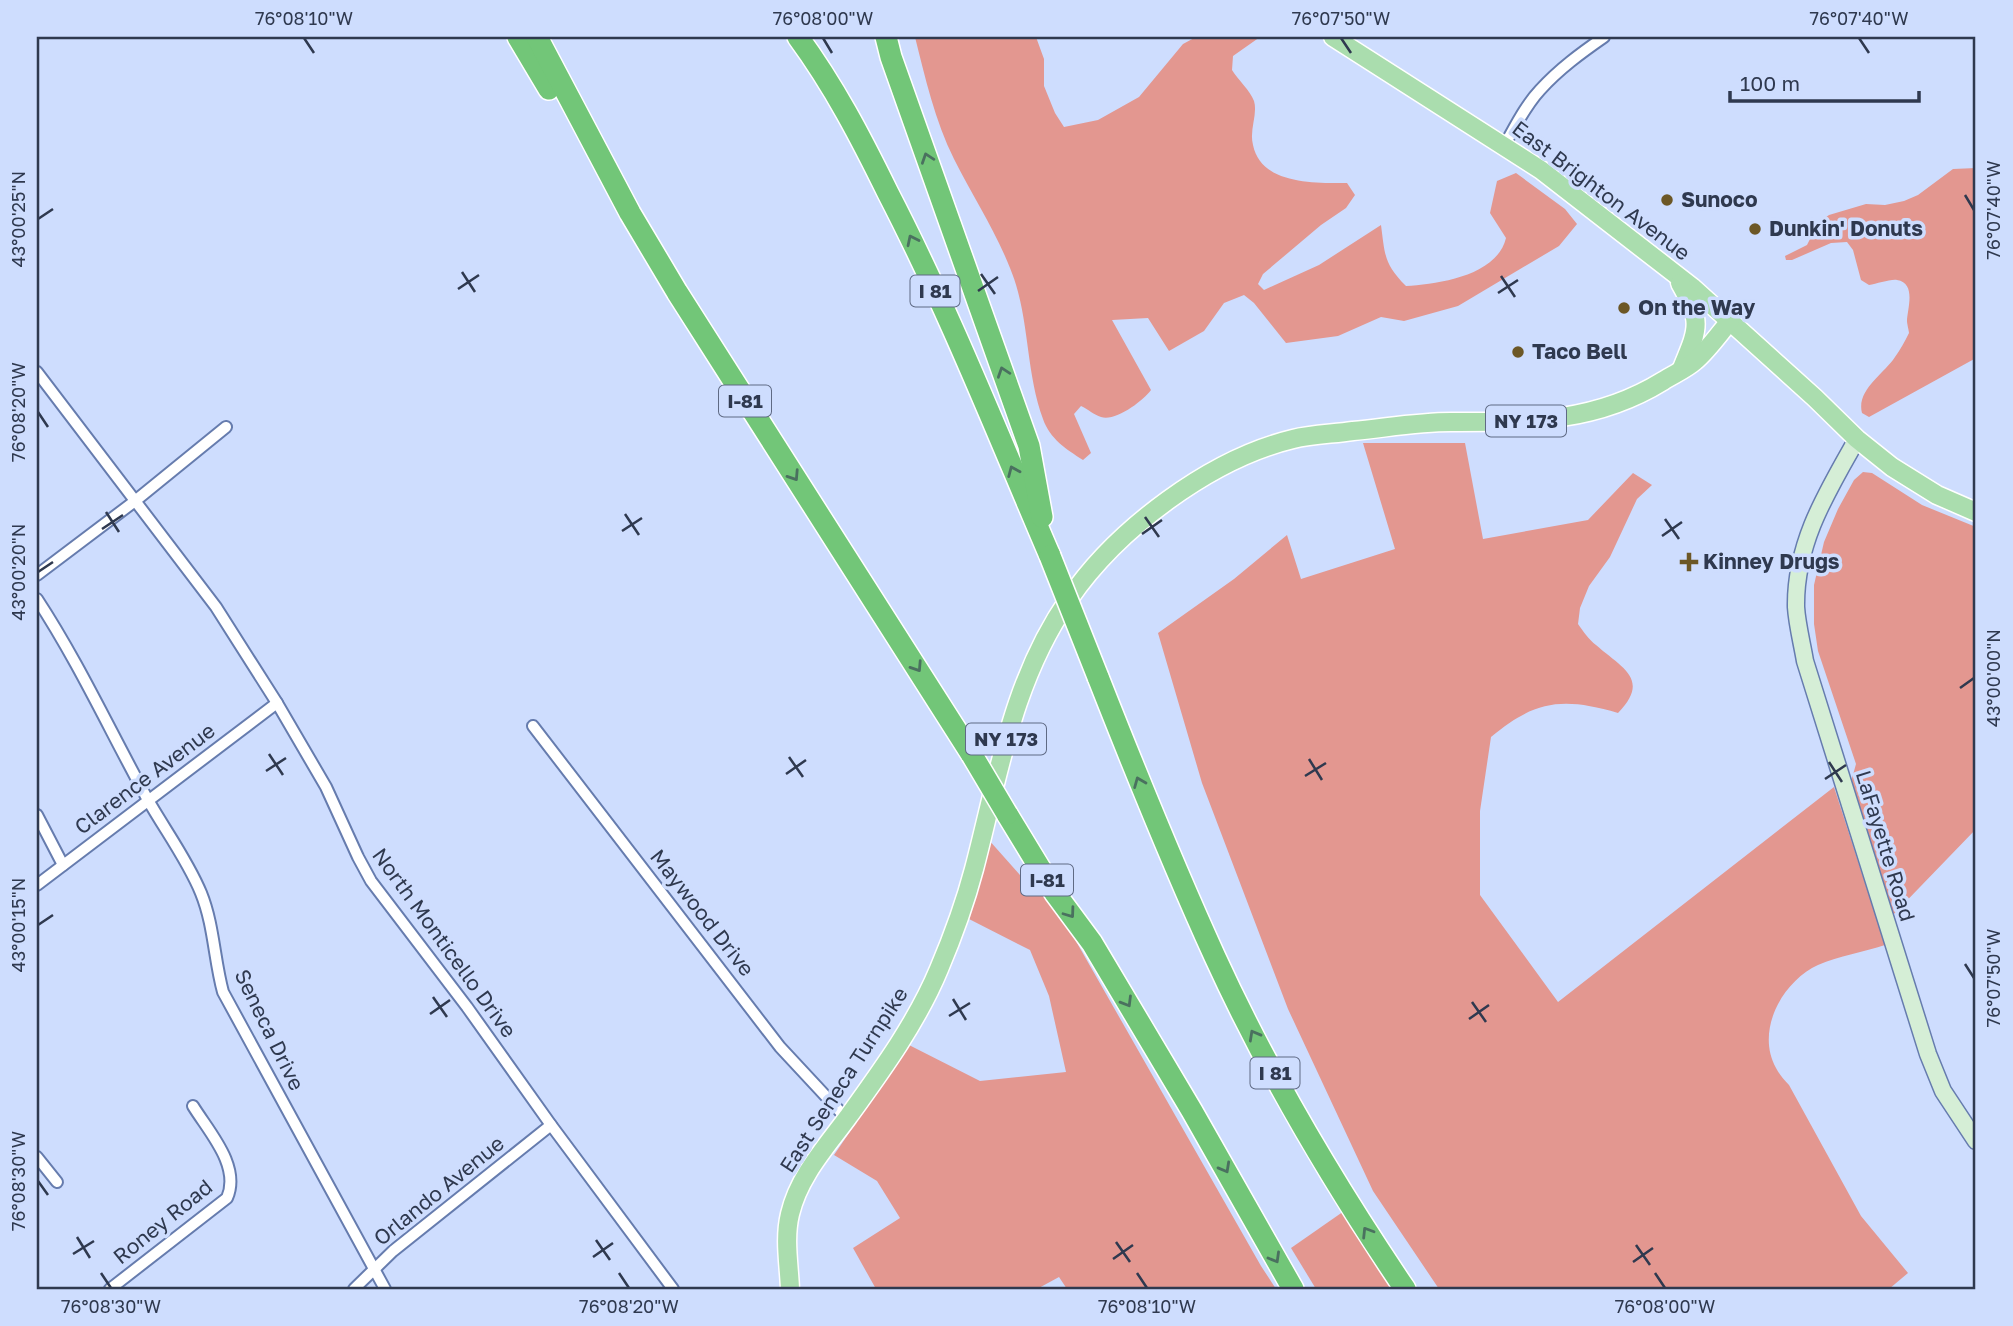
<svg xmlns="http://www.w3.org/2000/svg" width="2013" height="1326" font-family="'Golos Text',sans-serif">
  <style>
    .green { fill: #e39790 }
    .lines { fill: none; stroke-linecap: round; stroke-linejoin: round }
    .street-casing { stroke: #667cae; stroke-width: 14 }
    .secondary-casing { stroke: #667cae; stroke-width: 19 }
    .primary-casing { stroke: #fff; stroke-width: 21 }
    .highway-casing { stroke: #fff; stroke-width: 24 }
    .street { stroke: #fff; stroke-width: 10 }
    .secondary { stroke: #d5eed6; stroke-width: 16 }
    .primary { stroke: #aaddae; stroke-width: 18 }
    .highway { stroke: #72c678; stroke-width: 21 }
    .highway-bridge-casing { stroke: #fff; stroke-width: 24; stroke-linecap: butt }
    .highway-bridge { stroke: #72c678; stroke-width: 21 }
    .oneway { stroke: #4a715f }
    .ticks { fill: none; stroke: #2f394f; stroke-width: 2.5 }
    .poi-dot { fill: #6c5726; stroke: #ceddfe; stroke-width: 2.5 }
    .labels { text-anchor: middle; stroke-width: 7; stroke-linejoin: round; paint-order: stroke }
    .shield { fill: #ceddfe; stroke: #5f6a84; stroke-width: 2 }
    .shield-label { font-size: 19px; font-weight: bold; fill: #2f394f }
    .street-label { font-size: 21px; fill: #2f394f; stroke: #ceddfe }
    .poi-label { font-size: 21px; font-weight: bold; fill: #2f394f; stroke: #ceddfe; text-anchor: start }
    .neatline { fill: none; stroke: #2f394f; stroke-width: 2.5 }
    .ticks-label { font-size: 18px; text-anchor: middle; fill: #2f394f }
  </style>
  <rect width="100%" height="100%" fill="#ceddfe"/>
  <g class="green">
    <path d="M915,37H1036L1044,59V86L1055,113L1064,127L1098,120L1139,97L1183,44L1196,37H1260L1233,56L1232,70C1238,80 1250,90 1254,101C1258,114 1249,130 1253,145C1261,185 1316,183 1347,183L1355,195L1346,208L1321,225L1263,274L1258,284L1264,290L1319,265L1381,225C1385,255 1384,264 1406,286C1438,284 1497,276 1506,238L1490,213L1497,181L1516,173L1565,209L1577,224L1559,246L1458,306L1404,321L1381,317L1338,336L1286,343L1254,303L1244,295L1224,303L1204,331L1169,351L1148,318L1112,320L1151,390C1143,401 1115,422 1101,417C1094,415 1088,409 1081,406L1074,414L1091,453L1083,460C1066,449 1050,439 1043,419C1025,370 1030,316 1010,268C995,230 972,195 954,159C935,121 925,77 915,37Z"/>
    <path d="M1976,168V358L1869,417L1862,413C1856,390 1884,374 1895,357C1900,350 1905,341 1909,333C1909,331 1907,324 1907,321C1907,310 1917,283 1897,280C1890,279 1877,284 1869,285L1861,280L1853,250L1847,242L1831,243L1792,260H1786L1785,256L1807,245L1818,223L1829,215L1866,204L1885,205L1904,201L1918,195L1953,169Z"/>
    <path d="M1363,443H1465L1483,539L1588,520L1633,473L1652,485L1637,499L1610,557L1589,586L1580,608L1578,624C1583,631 1589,640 1596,645C1622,668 1651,679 1618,713C1563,697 1535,700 1491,737L1480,811V895L1558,1002L1834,787L1885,945C1864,952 1839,956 1818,965C1783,981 1755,1030 1776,1068C1779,1074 1784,1080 1789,1085L1861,1216L1908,1273L1889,1289H1439L1373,1191L1288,1009L1202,783L1158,633L1234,579L1287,535L1301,579L1395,549Z"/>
    <path d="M1863,472L1872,473L1922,505L1976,527V829L1891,917L1851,782L1856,764L1818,651L1814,624V585L1824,542L1838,509L1854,480Z"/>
    <path d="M988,839L1027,883L1040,878L1261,1266L1276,1289H1067L1059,1277L1037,1289H876L853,1248L900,1218L877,1181L834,1155L909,1045L980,1081L1066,1072L1049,996L1030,950L969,919Z"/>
    <path d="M1347,1209L1396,1289H1316L1291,1248Z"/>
  </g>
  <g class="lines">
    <defs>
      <g id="street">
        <path d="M1504,146C1515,127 1525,106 1540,90C1559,69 1581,53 1604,37"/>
        <path d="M37,372L216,607L277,703L326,787L358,857L371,881L467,1007L551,1125L673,1289"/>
        <path d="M37,575L135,501L226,427"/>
        <path d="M37,599C79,663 111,733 148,800C165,830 188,861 201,893C214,925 214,959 223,992L385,1289"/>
        <path d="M533,726L780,1047L847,1119"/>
        <path d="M37,815L63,865"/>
        <path d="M37,885L277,703"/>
        <path d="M37,1157L57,1182"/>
        <path d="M110,1289L227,1198C241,1166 209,1132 193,1106"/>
        <path d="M354,1289L393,1251L551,1125"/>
      </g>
      <path id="secondary" d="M1857,439C1827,492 1795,543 1796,607C1797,624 1802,643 1805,661L1928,1054L1943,1091L1976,1141"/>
      <g id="primary">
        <path d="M1333,37L1541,170L1692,287L1815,398L1857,439L1892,467L1937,495L1976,512"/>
        <path d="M1680,283C1702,322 1699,327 1682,368"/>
        <path d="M790,1289C789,1264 784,1239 790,1214C799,1176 826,1147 848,1117C882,1070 917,1022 939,969C953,936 965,903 974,869C999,774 1012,681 1069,599C1117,529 1210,459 1293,439C1312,434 1333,434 1353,431C1385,428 1418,422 1451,422C1528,422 1595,423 1663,381C1674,374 1686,369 1695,361C1708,350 1719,334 1730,321"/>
      </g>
      <g id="highway">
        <path d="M518,37L549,89"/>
        <path d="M537,37L630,213L677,292L972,755"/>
        <path d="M798,37C834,86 861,138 888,193C949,311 998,435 1050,556"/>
        <path d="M886,37L891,57L1029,446L1042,517"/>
        <path d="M1098,677C1135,771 1173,865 1215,957C1268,1073 1334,1184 1405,1289"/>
        <path d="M1007,814L1055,893L1092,943L1192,1111L1293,1289"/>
      </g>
    </defs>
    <use href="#street" class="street-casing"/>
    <use href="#secondary" class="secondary-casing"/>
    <use href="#primary" class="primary-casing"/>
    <use href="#highway" class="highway-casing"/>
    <use href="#street" class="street"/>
    <use href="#secondary" class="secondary"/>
    <use href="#primary" class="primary"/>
    <use href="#highway" class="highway"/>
    <defs>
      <g id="highway-bridge">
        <path d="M1050,556L1098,677"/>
        <path d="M972,755L1007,814"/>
      </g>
    </defs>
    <use href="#highway-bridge" class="highway-bridge-casing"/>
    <use href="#highway-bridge" class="highway-bridge"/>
  </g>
  <defs><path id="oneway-chevron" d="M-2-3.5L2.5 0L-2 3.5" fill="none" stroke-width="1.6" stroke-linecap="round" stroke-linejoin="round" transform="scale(1.75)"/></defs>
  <g class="oneway">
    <use href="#oneway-chevron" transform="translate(927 158) rotate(-109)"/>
    <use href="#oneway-chevron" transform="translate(912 240) rotate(-116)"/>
    <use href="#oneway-chevron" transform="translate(1003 372) rotate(-109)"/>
    <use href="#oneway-chevron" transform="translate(1013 471) rotate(-113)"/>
    <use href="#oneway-chevron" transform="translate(794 476) rotate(57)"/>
    <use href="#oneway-chevron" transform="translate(917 667) rotate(57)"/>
    <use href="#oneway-chevron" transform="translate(1139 782) rotate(-112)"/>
    <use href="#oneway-chevron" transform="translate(1070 913) rotate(54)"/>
    <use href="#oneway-chevron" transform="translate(1127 1002) rotate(59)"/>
    <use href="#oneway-chevron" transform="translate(1254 1035) rotate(-119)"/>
    <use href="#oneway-chevron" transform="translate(1225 1168) rotate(61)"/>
    <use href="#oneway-chevron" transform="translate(1367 1232) rotate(-122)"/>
    <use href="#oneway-chevron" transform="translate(1275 1258) rotate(60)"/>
  </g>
  <path class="ticks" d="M304,38L314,53M823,38L832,53M1341,38L1351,53M1859,38L1869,53M1965,195L1974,210M38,219L53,209M462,272L475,292M981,274L995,294M1501,276L1515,297M458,289L479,275M978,291L998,277M1498,293L1518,280M38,412L48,427M106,512L119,532M625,514L639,535M1145,517L1159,537M1665,519L1679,539M102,529L123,515M622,531L642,518M1142,534L1162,520M1662,536L1682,522M38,572L53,562M1960,688L1974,678M269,754L283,775M789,757L803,777M1309,759L1322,780M1829,762L1842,782M266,771L286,758M786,774L806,760M1305,776L1326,763M1825,779L1846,765M38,925L53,915M1965,964L1974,978M433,997L447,1017M953,999L966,1020M1472,1002L1486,1022M430,1014L450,1000M949,1016L970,1003M1469,1019L1489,1005M38,1181L48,1195M77,1237L90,1258M596,1240L610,1260M1116,1242L1130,1262M1636,1245L1650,1265M73,1254L94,1241M593,1257L613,1243M1113,1259L1133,1245M1633,1262L1653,1248M101,1273L111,1288M619,1273L629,1288M1137,1273L1147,1288M1655,1273L1665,1288"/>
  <g class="poi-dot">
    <circle cx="1667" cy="200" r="7"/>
    <circle cx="1755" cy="229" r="7"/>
    <circle cx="1624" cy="308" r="7"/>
    <circle cx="1518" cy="352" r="7"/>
    <path d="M1685.5 551.5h7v7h7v7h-7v7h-7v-7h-7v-7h7z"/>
  </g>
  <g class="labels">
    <g class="shield">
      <rect x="910.5" y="275.5" width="49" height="31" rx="5"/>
      <rect x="719" y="385.5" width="52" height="31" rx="5"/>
      <rect x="1486" y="405.5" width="80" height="31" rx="5"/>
      <rect x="966" y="723.5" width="80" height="31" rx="5"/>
      <rect x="1021" y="864.5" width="52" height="31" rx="5"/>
      <rect x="1250.5" y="1057.5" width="49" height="31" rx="5"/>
    </g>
    <g class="shield-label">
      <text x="935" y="298">I 81</text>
      <text x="745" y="408">I-81</text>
      <text x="1526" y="428">NY 173</text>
      <text x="1006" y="746">NY 173</text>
      <text x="1047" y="887">I-81</text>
      <text x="1275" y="1080">I 81</text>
    </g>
    <g class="street-label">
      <text transform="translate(1601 191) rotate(37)" y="7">East Brighton Avenue</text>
      <text transform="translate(145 779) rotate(-37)" y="7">Clarence Avenue</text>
      <text transform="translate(1885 846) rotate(73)" y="7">LaFayette Road</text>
      <text transform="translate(702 913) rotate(52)" y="7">Maywood Drive</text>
      <text transform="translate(444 943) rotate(54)" y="7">North Monticello Drive</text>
      <text transform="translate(269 1030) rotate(64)" y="7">Seneca Drive</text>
      <text transform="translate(844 1080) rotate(-57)" y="7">East Seneca Turnpike</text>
      <text transform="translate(439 1191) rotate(-39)" y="7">Orlando Avenue</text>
      <text transform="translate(163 1222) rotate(-39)" y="7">Roney Road</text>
    </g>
    <g class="poi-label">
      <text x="1681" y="207">Sunoco</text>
      <text x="1769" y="236">Dunkin' Donuts</text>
      <text x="1638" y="315">On the Way</text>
      <text x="1532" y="359">Taco Bell</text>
      <text x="1703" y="569">Kinney Drugs</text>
    </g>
  </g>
  <rect width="2013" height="1326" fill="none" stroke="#ceddfe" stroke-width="77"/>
  <path d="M1730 91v10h189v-10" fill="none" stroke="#2f394f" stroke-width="3.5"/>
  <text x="1740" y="91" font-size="21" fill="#2f394f" stroke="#ceddfe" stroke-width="5" paint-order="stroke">100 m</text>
  <rect x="38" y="38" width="1936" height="1250" class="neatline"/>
  <g class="ticks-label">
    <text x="304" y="25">76°08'10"W</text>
    <text x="823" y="25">76°08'00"W</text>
    <text x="1341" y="25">76°07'50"W</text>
    <text x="1859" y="25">76°07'40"W</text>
    <text transform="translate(1994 210) rotate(-90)" y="6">76°07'40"W</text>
    <text transform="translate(19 219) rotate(-90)" y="6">43°00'25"N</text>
    <text transform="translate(19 412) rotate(-90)" y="6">76°08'20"W</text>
    <text transform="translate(19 572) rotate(-90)" y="6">43°00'20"N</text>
    <text transform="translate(1994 678) rotate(-90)" y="6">43°00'00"N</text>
    <text transform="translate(19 925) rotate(-90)" y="6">43°00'15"N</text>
    <text transform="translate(1994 978) rotate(-90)" y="6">76°07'50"W</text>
    <text transform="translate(19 1181) rotate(-90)" y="6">76°08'30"W</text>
    <text x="111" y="1313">76°08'30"W</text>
    <text x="629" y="1313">76°08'20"W</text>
    <text x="1147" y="1313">76°08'10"W</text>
    <text x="1665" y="1313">76°08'00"W</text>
  </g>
</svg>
